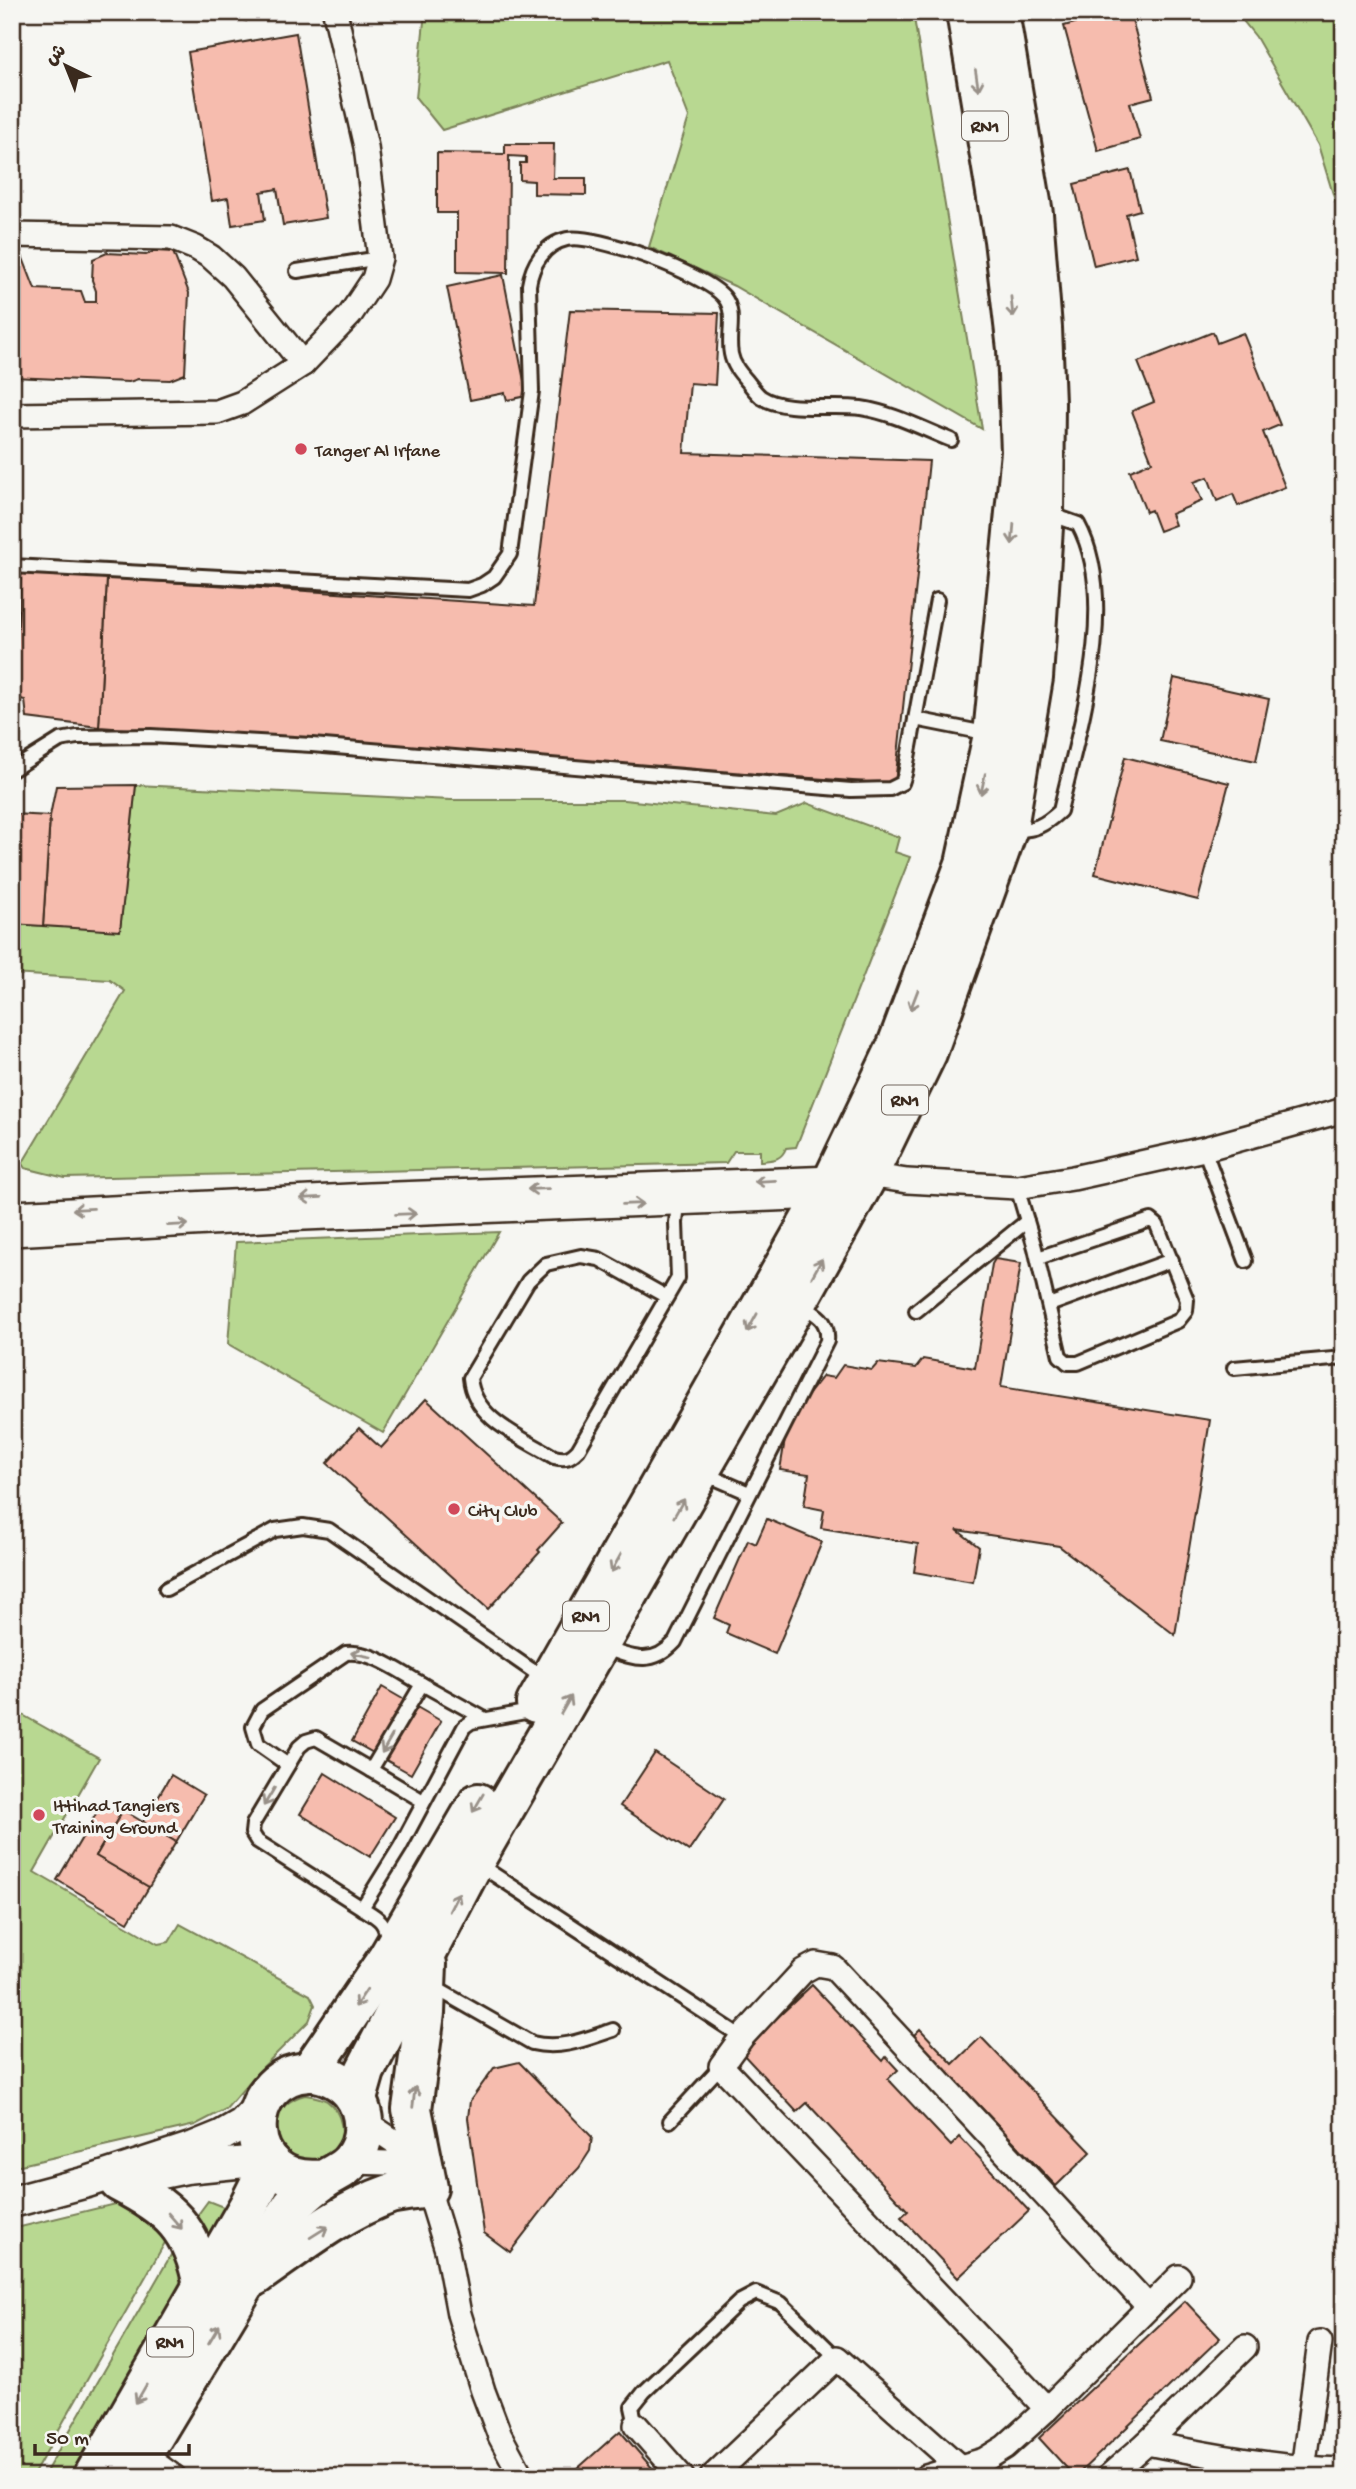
<svg xmlns="http://www.w3.org/2000/svg" width="1356" height="2489" font-family="'Gochi Hand','Playpen Sans Arabic',sans-serif">
  <style>
    .green { fill: #b8d891; stroke: #7a8158; stroke-width: 2 }
    .building { fill: #f6bcae; stroke: #3b2a1e; stroke-width: 2 }
    .lines { fill: none; stroke-linecap: round; stroke-linejoin: round }
    .service-casing { stroke: #3b2a1e; stroke-width: 18 }
    .minor-casing { stroke: #3b2a1e; stroke-width: 28 }
    .tertiary-casing { stroke: #3b2a1e; stroke-width: 35 }
    .trunk-casing { stroke: #3b2a1e; stroke-width: 44 }
    .service { stroke: #f6f6f2; stroke-width: 12 }
    .minor { stroke: #f6f6f2; stroke-width: 23 }
    .tertiary { stroke: #f6f6f2; stroke-width: 30 }
    .trunk { stroke: #f6f6f2; stroke-width: 38 }
    .oneway { stroke: #989088 }
    .poi-dot { fill: #d1495b; stroke: #f6f6f2; stroke-width: 2.5 }
    .labels { text-anchor: middle; stroke-width: 7; stroke-linejoin: round; paint-order: stroke }
    .shield { fill: #f6f6f2; stroke: #73675e; stroke-width: 2 }
    .shield-label { font-size: 18px; font-weight: bold; fill: #3b2a1e }
    .poi-label { font-size: 19px; fill: #3b2a1e; stroke: #f6f6f2; text-anchor: start }
  </style>
  <rect width="100%" height="100%" fill="#f6f6f2"/>
  <filter id="ink" filterUnits="userSpaceOnUse"><feTurbulence type="fractalNoise" baseFrequency=".0143" numOctaves="2"/><feDisplacementMap in="SourceGraphic" scale="14" xChannelSelector="R" yChannelSelector="G"/><feConvolveMatrix kernelMatrix="1 2 1 2 8 2 1 2 1" color-interpolation-filters="sRGB"/></filter>
  <g filter="url(#ink)">
    <g class="green">
      <path d="M425,12H913L982,429L734,286L649,247L689,117L667,60L442,130L416,98Z"/>
      <path d="M1236,12H1344V230L1318,145L1256,37Z"/>
      <path d="M136,785L451,800H624L776,816L807,803L899,837L895,852L910,857L796,1147L786,1148C781,1161 772,1160 760,1161V1151H734L726,1163L65,1178L25,1168L22,1164L125,991L110,980L12,974V924L120,930Z"/>
      <path d="M499,1232L383,1433L228,1344L236,1242Z"/>
      <path d="M12,1709L99,1758L34,1872L158,1944L169,1942L180,1924L310,1995L315,2005L309,2021L259,2071L226,2109L195,2125L12,2167Z"/>
      <path d="M305,2095C313,2096 320,2097 327,2101C342,2112 348,2138 335,2153C330,2158 321,2161 315,2165L283,2156L272,2124C281,2109 286,2100 305,2095Z"/>
      <path d="M127,2201L167,2239L32,2477H12V2229Z"/>
      <path d="M208,2201L226,2208L202,2253L188,2228Z"/>
      <path d="M175,2248L189,2272L80,2477H43Z"/>
    </g>
    <g class="building">
      <path d="M217,12H249L246,21Z"/>
      <path d="M1114,12H1130L1153,97L1130,103L1140,139L1098,151L1064,26Z"/>
      <path d="M296,33L326,218L283,225L277,189L261,192L265,220L232,225L228,198L212,201L188,52Z"/>
      <path d="M505,144H554L553,178H586V195L534,194V181L520,180V163H526V157L509,156L508,273L457,272V213H437V153L505,154Z"/>
      <path d="M1130,170L1140,210L1126,214L1136,256L1094,266L1074,184Z"/>
      <path d="M12,247L19,248L35,289L81,291L85,302H96V291L92,280L93,259L107,253L146,255L155,251L173,252L189,293L185,374L170,380L138,379L129,382L12,377Z"/>
      <path d="M503,275L527,396L507,400L505,393L470,400L447,287Z"/>
      <path d="M570,310L719,313L715,385L690,383L684,453L929,461L895,784L99,727L107,578L534,606Z"/>
      <path d="M1213,332L1217,343L1243,333L1280,425L1263,432L1285,487L1238,506L1233,494L1217,501L1208,477L1194,482L1202,501L1171,514L1175,525L1159,531L1151,510L1146,512L1130,471L1152,462L1132,411L1154,402L1138,362Z"/>
      <path d="M21,572L107,578L99,727L27,718L25,700L12,697V648H17Z"/>
      <path d="M1174,678L1269,699L1256,761L1160,741Z"/>
      <path d="M1125,757L1229,783L1198,900L1095,874Z"/>
      <path d="M136,785L120,931L43,926L50,816L56,786Z"/>
      <path d="M12,814L50,816L43,926L12,924Z"/>
      <path d="M995,1259L1021,1263L1001,1387L1210,1420L1175,1635L1059,1546L957,1530L979,1547L973,1582L914,1572L918,1544L821,1528L824,1510L804,1506L809,1474L780,1470L788,1421L823,1376L834,1378L843,1365L872,1370L878,1363L916,1368L923,1359L975,1368L992,1264Z"/>
      <path d="M426,1399L562,1523L538,1550L540,1552L488,1609L327,1463L359,1428L381,1448Z"/>
      <path d="M767,1519L822,1542L775,1654L726,1633L729,1625L714,1618L748,1540L756,1544Z"/>
      <path d="M382,1687L441,1721L411,1774L352,1741Z"/>
      <path d="M655,1753L724,1799L689,1851L620,1806Z"/>
      <path d="M325,1773L395,1817L370,1857L300,1814Z"/>
      <path d="M171,1775L204,1795L176,1842L143,1822Z"/>
      <path d="M102,1804L120,1815L96,1856L149,1887L128,1922L57,1880Z"/>
      <path d="M123,1810L176,1842L149,1887L96,1856Z"/>
      <path d="M812,1985L883,2061L886,2057L898,2070L888,2079L951,2146L960,2137L1029,2211L958,2278L901,2217L908,2211L807,2103L797,2112L741,2052Z"/>
      <path d="M920,2029L953,2064L981,2037L1091,2152L1056,2186L913,2036Z"/>
      <path d="M519,2062L592,2137L590,2151L579,2168L558,2190L510,2252L484,2233L468,2118L470,2101L494,2068Z"/>
      <path d="M1185,2301L1220,2338L1075,2477L1039,2438Z"/>
      <path d="M620,2431L660,2477H568Z"/>
    </g>
    <g class="lines">
      <defs>
        <g id="service">
          <path d="M297,271L380,258"/>
          <path d="M12,566L468,590L482,585L494,577L510,554L532,391L529,285C532,265 544,244 567,239C595,233 705,274 724,297C737,313 727,335 731,354C733,365 740,373 747,381C751,386 756,393 761,397C785,413 832,404 861,408C893,413 921,428 951,440"/>
          <path d="M915,719L990,734"/>
          <path d="M12,770L60,740L77,737L151,736L312,745L851,790L890,789L902,783L905,774L937,600"/>
          <path d="M1012,829C1033,832 1045,825 1060,811C1079,729 1120,601 1078,524L1047,513"/>
          <path d="M1204,1149L1246,1261"/>
          <path d="M1017,1187L1035,1248L1060,1356L1068,1363H1078L1178,1321L1186,1311L1187,1300L1157,1225L1151,1220L1038,1258"/>
          <path d="M667,1297L599,1259L581,1256L546,1264L528,1281L470,1378C474,1420 522,1437 554,1457C566,1460 570,1458 578,1450L678,1278L676,1223L678,1203"/>
          <path d="M1049,1305L1172,1260"/>
          <path d="M916,1311L1027,1221"/>
          <path d="M1234,1368L1344,1358"/>
          <path d="M703,1473L749,1493"/>
          <path d="M166,1589L275,1530L303,1526L329,1530L546,1680"/>
          <path d="M602,1647C631,1657 651,1668 675,1642L827,1341C829,1320 817,1314 800,1305"/>
          <path d="M288,1765L258,1744L253,1727L262,1710L346,1653C371,1650 400,1672 422,1684"/>
          <path d="M423,1801L371,1770L422,1684L485,1719"/>
          <path d="M478,1864L742,2037"/>
          <path d="M362,1908L257,1841L252,1833L253,1824L299,1747L306,1741L316,1738L371,1770"/>
          <path d="M387,1940C386,1921 378,1918 362,1908L400,1847L464,1727L471,1722L531,1711"/>
          <path d="M432,1986L532,2043C561,2050 586,2039 613,2030"/>
          <path d="M670,2121L721,2066"/>
          <path d="M636,2425L632,2407L644,2392L739,2302L756,2293L781,2303L837,2358"/>
        </g>
        <g id="minor">
          <path d="M12,235L171,238L196,248L211,257L233,277L303,364"/>
          <path d="M12,415L217,412L242,403L303,364L350,315L374,279L380,258L366,147L335,12"/>
          <path d="M868,1175L907,1181L1017,1187L1073,1178L1204,1149L1344,1110"/>
          <path d="M12,1213L369,1195L834,1178"/>
          <path d="M12,1234L280,1219L822,1197"/>
          <path d="M364,2121L395,2142L428,2188L447,2250L459,2314L483,2391L500,2436L522,2477"/>
          <path d="M351,2162L388,2163L413,2168"/>
          <path d="M1047,2409L721,2066L742,2037L803,1971L816,1964L833,1967L1149,2307"/>
          <path d="M636,2425L682,2477"/>
          <path d="M1147,2443C1213,2456 1277,2468 1344,2470"/>
          <path d="M142,2454L174,2477"/>
          <path d="M712,2477L837,2358L971,2477"/>
          <path d="M926,2477L984,2460L1005,2447L1047,2409L1179,2277"/>
          <path d="M1108,2477L1147,2443L1245,2347"/>
          <path d="M1302,2477L1320,2342"/>
        </g>
        <g id="tertiary">
          <path d="M157,2174L186,2168L267,2160"/>
          <path d="M12,2202L87,2182L194,2147L221,2136L242,2124L261,2104"/>
        </g>
        <g id="trunk">
          <path d="M536,1703L834,1178L896,1048L965,864L993,735L1021,452L1017,349L1004,240L966,12"/>
          <path d="M310,2072L387,1959L478,1803"/>
          <path d="M357,2099L365,2071L474,1862L797,1303L868,1175L927,1053L1008,828L1033,678L1044,512L1045,403L1042,328L1033,214L999,12"/>
          <path d="M119,2182C170,2209 192,2227 203,2286"/>
          <path d="M255,2276C297,2247 341,2211 390,2194C402,2191 416,2190 428,2188L412,2109L425,2013L427,1964"/>
          <path d="M93,2477L248,2207L270,2163"/>
          <path d="M129,2477L292,2206C302,2197 313,2186 325,2179C334,2173 344,2170 351,2161C368,2141 367,2112 351,2092C342,2081 324,2071 309,2072C237,2075 237,2190 324,2179"/>
        </g>
      </defs>
      <use href="#service" class="service-casing"/>
      <use href="#minor" class="minor-casing"/>
      <use href="#tertiary" class="tertiary-casing"/>
      <use href="#trunk" class="trunk-casing"/>
      <use href="#service" class="service"/>
      <use href="#minor" class="minor"/>
      <use href="#tertiary" class="tertiary"/>
      <use href="#trunk" class="trunk"/>
    </g>
    <defs><path id="oneway-shaft" d="M-6 0H5M1.5-3L5.5 0L1.5 3" fill="none" stroke-width="1.6" stroke-linecap="round" stroke-linejoin="round" transform="scale(1.75)"/></defs>
    <g class="oneway">
      <use href="#oneway-shaft" transform="translate(977 80) rotate(81)"/>
      <use href="#oneway-shaft" transform="translate(1012 307) rotate(84)"/>
      <use href="#oneway-shaft" transform="translate(1013 534) rotate(95)"/>
      <use href="#oneway-shaft" transform="translate(983 784) rotate(102)"/>
      <use href="#oneway-shaft" transform="translate(914 1000) rotate(111)"/>
      <use href="#oneway-shaft" transform="translate(765 1181) rotate(177)"/>
      <use href="#oneway-shaft" transform="translate(538 1189) rotate(178)"/>
      <use href="#oneway-shaft" transform="translate(311 1198) rotate(177)"/>
      <use href="#oneway-shaft" transform="translate(633 1204) rotate(-2)"/>
      <use href="#oneway-shaft" transform="translate(83 1209) rotate(177)"/>
      <use href="#oneway-shaft" transform="translate(406 1214) rotate(-2)"/>
      <use href="#oneway-shaft" transform="translate(178 1225) rotate(-3)"/>
      <use href="#oneway-shaft" transform="translate(817 1268) rotate(-61)"/>
      <use href="#oneway-shaft" transform="translate(752 1323) rotate(119)"/>
      <use href="#oneway-shaft" transform="translate(679 1508) rotate(-60)"/>
      <use href="#oneway-shaft" transform="translate(616 1563) rotate(119)"/>
      <use href="#oneway-shaft" transform="translate(361 1655) rotate(-168)"/>
      <use href="#oneway-shaft" transform="translate(566 1705) rotate(-60)"/>
      <use href="#oneway-shaft" transform="translate(387 1744) rotate(120)"/>
      <use href="#oneway-shaft" transform="translate(269 1797) rotate(121)"/>
      <use href="#oneway-shaft" transform="translate(478 1803) rotate(120)"/>
      <use href="#oneway-shaft" transform="translate(454 1902) rotate(-63)"/>
      <use href="#oneway-shaft" transform="translate(361 1998) rotate(123)"/>
      <use href="#oneway-shaft" transform="translate(414 2097) rotate(-83)"/>
      <use href="#oneway-shaft" transform="translate(175 2221) rotate(49)"/>
      <use href="#oneway-shaft" transform="translate(319 2232) rotate(-32)"/>
      <use href="#oneway-shaft" transform="translate(214 2334) rotate(-59)"/>
      <use href="#oneway-shaft" transform="translate(141 2394) rotate(120)"/>
    </g>
  </g>
  <g class="poi-dot">
    <circle cx="301" cy="449" r="7"/>
    <circle cx="454" cy="1509" r="7"/>
    <circle cx="39" cy="1815" r="7"/>
  </g>
  <g class="labels">
    <g class="shield">
      <rect x="962" y="111.5" width="46" height="29" rx="5"/>
      <rect x="882" y="1085.5" width="46" height="29" rx="5"/>
      <rect x="563" y="1601.5" width="46" height="29" rx="5"/>
      <rect x="147" y="2327.5" width="46" height="29" rx="5"/>
    </g>
    <g class="shield-label">
      <text x="985" y="132">RN1</text>
      <text x="905" y="1106">RN1</text>
      <text x="586" y="1622">RN1</text>
      <text x="170" y="2348">RN1</text>
    </g>
    <g class="poi-label">
      <text x="315" y="456">Tanger Al Irfane</text>
      <text x="468" y="1516">City Club</text>
      <text x="53" y="1811">Ittihad Tangiers<tspan x="53" dy="22">Training Ground</tspan></text>
    </g>
  </g>
  <rect width="1356" height="2489" fill="none" stroke="#f6f6f2" stroke-width="42"/>
  <rect x="21" y="21" width="1314" height="2447" fill="none" stroke="#3b2a1e" stroke-width="2.5" filter="url(#ink)"/>
  <g transform="translate(66 66) rotate(317)" stroke="#f6f6f2" stroke-width="5" paint-order="stroke">
  <path d="M0-5L12 26L0 18L-12 26Z" fill="#3b2a1e"/>
  <text y="-10" font-size="19" font-weight="bold" text-anchor="middle" fill="#3b2a1e">ش</text>
  </g>
  <path d="M35 2444v10h154v-10" fill="none" stroke="#3b2a1e" stroke-width="3.5"/>
  <text x="46" y="2444" font-size="21" fill="#3b2a1e" stroke="#f6f6f2" stroke-width="5" paint-order="stroke">50 m</text>
</svg>
